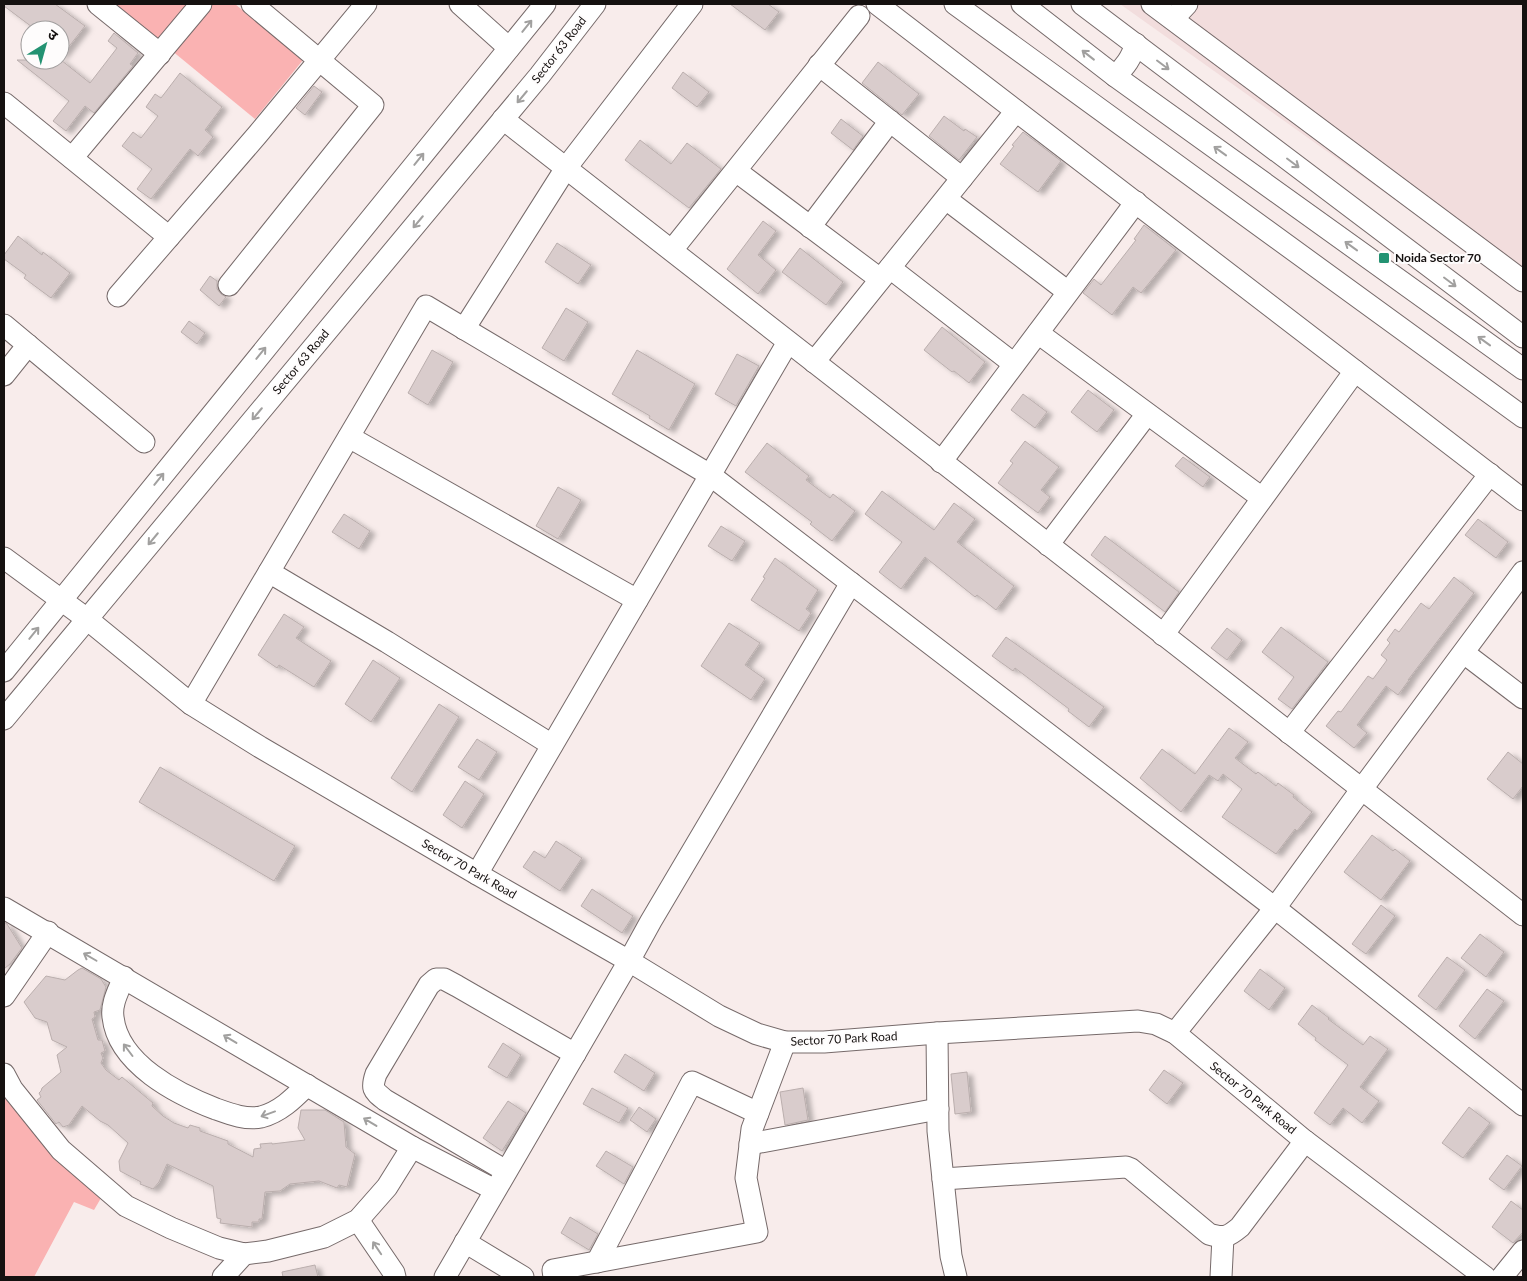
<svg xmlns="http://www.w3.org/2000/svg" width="1527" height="1281" font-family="Lato,'Noto Sans Devanagari',sans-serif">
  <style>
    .built { fill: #f2dddd }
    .green { fill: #fab2b2 }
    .building { fill: #d9cccc; stroke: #baaead; filter: url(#shadow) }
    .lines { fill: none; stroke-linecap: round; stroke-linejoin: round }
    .minor-casing { stroke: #766a6a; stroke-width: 23 }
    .minor { stroke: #fff; stroke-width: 21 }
    .oneway { stroke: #a1a09f }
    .poi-dot { fill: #239272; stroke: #fefcfc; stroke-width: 2 }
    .labels { text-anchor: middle; stroke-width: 4; stroke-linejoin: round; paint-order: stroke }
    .street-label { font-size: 12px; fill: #151110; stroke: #fefcfc }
    .poi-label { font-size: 12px; font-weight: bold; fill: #151110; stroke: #fefcfc; text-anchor: start }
  </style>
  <defs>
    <filter id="shadow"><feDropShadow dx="5.5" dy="3" stdDeviation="2.5" flood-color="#0004"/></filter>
  </defs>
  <rect width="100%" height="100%" fill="#f8eceb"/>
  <path class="built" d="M1120,4H1523V291Z"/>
  <g class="green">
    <path d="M115,4H235L303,60L255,119Z"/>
    <path d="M4,1096L60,1161L101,1198L94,1210L74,1202L34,1277H4Z"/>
  </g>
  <g class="building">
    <path d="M4,4H55L85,26L60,58V30H36L4,6Z"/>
    <path d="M730,4H768L779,12L765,30Z"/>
    <path d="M114,33L138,53L130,64L133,66L94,113L85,106L66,131L53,121L69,101L17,60H61L90,83L117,48L108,41Z"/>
    <path d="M878,62L919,94L902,115L862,83Z"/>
    <path d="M683,72L709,92L697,107L672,88Z"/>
    <path d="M180,73L222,107L205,130L213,137L198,156L190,149L151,199L137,189L152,169L122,146L133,132L141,138L158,116L146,107L155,94L161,98Z"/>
    <path d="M314,86L322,92L305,115L296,108Z"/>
    <path d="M944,116L964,131L965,129L977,137L959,160L929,136Z"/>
    <path d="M841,119L863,136L853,150L831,133Z"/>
    <path d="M1023,132L1061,161L1038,192L1000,164L1014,146L1012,145Z"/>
    <path d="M640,140L671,164L687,143L721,169L689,208L625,160Z"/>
    <path d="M763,221L776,231L758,255L776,270L758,294L727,269Z"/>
    <path d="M1144,225L1176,250L1141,293L1133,287L1112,315L1083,293L1094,279L1101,285L1136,240L1134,239Z"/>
    <path d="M18,236L42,255L43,252L70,273L51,298L24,278L26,275L4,259V255Z"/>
    <path d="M557,243L591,265L578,284L545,262Z"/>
    <path d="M800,248L843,282L826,305L782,272Z"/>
    <path d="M210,276L217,281V289L221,294L226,297L219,306L200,290Z"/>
    <path d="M566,308L588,322L564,361L542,348Z"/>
    <path d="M189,321L205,333L197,344L181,332Z"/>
    <path d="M942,327L985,362L969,383L954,371L952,372L924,350Z"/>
    <path d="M432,350L453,362L428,405L408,393Z"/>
    <path d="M637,350L695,384L669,430L649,418L650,416L612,394Z"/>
    <path d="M737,354L759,366L736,406L715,394Z"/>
    <path d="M1088,390L1114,410L1097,432L1071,412Z"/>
    <path d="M1023,394L1047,412L1035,428L1011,410Z"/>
    <path d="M1025,441L1059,467L1041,490L1050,497L1038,513L998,483L1013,463L1010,461Z"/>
    <path d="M767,443L809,476L806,480L830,498L833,494L855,511L832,541L810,524L812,522L745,472Z"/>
    <path d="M1183,457L1210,477L1203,487L1175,466Z"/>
    <path d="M558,487L581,500L558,539L536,526Z"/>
    <path d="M882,491L934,530L954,503L975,519L957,542L1014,586L996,610L977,595L975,597L925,557L901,589L879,572L902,542L865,514Z"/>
    <path d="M344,514L370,531L359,549L332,532Z"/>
    <path d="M1478,519L1508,542L1496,558L1465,535Z"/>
    <path d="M721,526L745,541L732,561L708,546Z"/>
    <path d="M1105,536L1179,592L1165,612L1091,555Z"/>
    <path d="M775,558L818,590L806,609L811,613L799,631L751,600L765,578L763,577Z"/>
    <path d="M1454,577L1474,593L1408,680H1409L1398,695L1386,686L1357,725L1367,733L1354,748L1326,726L1338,711L1341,712L1368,676L1373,679L1387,660L1381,655L1390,643L1387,640L1395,629L1399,632L1421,603L1429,609Z"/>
    <path d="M284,614L304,627L296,638L331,661L314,687L279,665L277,668L258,655Z"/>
    <path d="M729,623L760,643L745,665L765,679L751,700L701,666Z"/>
    <path d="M1281,627L1328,662L1292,709L1278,699L1294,677L1262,652Z"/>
    <path d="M1227,628L1242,640L1227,660L1211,648Z"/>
    <path d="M1006,637L1104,707L1089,727L1068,711L1069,709L1015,668L1013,671L992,656Z"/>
    <path d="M373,660L400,678L371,722L345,704Z"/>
    <path d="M439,704L459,717L412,792L391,778Z"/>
    <path d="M1229,728L1248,742L1235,758L1256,774L1258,772L1276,786L1278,783L1294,795L1293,797L1312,812L1297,831L1295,829L1276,854L1222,817L1242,789L1223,774L1218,781L1209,775L1181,812L1140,778L1162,749L1195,774Z"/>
    <path d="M477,739L497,752L479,780L458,767Z"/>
    <path d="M1508,752L1523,764V786L1513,799L1487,779Z"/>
    <path d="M160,767L295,846L274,881L139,802Z"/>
    <path d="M465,781L484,794L462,828L443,815Z"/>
    <path d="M1372,835L1393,851L1395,849L1410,861L1381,900L1344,872Z"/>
    <path d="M556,841L582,858L560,891L523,867L534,851L545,858Z"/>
    <path d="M592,889L633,916L622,933L581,906Z"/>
    <path d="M1381,905L1395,916L1366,954L1352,944Z"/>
    <path d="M4,922L7,924L22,948L10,964L4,969Z"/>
    <path d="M1480,934L1504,952L1486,977L1461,958Z"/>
    <path d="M1447,957L1465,970L1436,1010L1418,996Z"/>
    <path d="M82,968L101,979L106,987L100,1010L94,1012L95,1017L92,1019L98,1040H102L105,1051L101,1053L103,1058L101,1063L106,1070L119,1080L122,1077L153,1103L152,1106L163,1116L174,1123L188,1128L190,1125L200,1128V1131L228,1141V1144L253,1157L254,1149L261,1148L260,1144L272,1143V1144L305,1140L298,1128L301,1110H325L344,1122L346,1147L355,1154L347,1187L339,1185L337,1188L319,1181L290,1184L280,1191L265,1192L262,1219H259V1222H252V1227L220,1223L221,1219L217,1218L213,1186L167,1164L159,1182L153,1189L140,1184L141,1182L120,1171L119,1161L128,1143L108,1125L100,1121L82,1106L69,1125L63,1127L59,1122L56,1124L37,1100L41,1097L39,1093L41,1091L42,1088L61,1072L57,1055L67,1047L52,1040L47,1022L35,1018L24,1002L46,976L65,980L78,970Z"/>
    <path d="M1260,969L1285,988L1269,1010L1244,991Z"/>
    <path d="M1487,989L1504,1001L1475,1039L1459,1026Z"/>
    <path d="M1312,1005L1329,1018L1328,1019L1363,1045L1370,1036L1388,1049L1360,1087L1379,1101L1362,1123L1343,1108L1330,1125L1314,1113L1348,1065L1315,1040L1316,1038L1298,1024Z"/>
    <path d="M503,1043L521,1055L507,1078L488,1067Z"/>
    <path d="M625,1054L655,1073L644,1091L614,1072Z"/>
    <path d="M1164,1070L1183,1083L1167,1104L1149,1090Z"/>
    <path d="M967,1072L971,1112L955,1114L951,1074Z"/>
    <path d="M592,1088L628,1108L619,1123L583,1104Z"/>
    <path d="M803,1088L808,1120L785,1125L780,1092Z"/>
    <path d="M508,1101L526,1113L502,1151L483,1138Z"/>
    <path d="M639,1107L656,1119L647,1132L630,1120Z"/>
    <path d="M1469,1107L1490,1123L1463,1158L1442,1143Z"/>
    <path d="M606,1151L633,1167L624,1184L596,1166Z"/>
    <path d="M1507,1155L1522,1166L1504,1190L1489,1179Z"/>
    <path d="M1511,1201L1523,1210V1232L1513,1243L1492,1227Z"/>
    <path d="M570,1217L598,1234L589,1250L561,1233Z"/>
    <path d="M315,1265L318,1277H283L282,1272Z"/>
  </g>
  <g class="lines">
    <defs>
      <g id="minor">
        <path d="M98,4L160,54"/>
        <path d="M460,4L509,48"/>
        <path d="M877,4L1523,500"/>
        <path d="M955,4L1523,417"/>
        <path d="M1022,4L1115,76L1523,369"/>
        <path d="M1082,4L1523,337"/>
        <path d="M1152,4L1523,281"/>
        <path d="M1173,19L1187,4"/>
        <path d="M819,65L962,178"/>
        <path d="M1115,76C1126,66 1131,58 1136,44"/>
        <path d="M4,103L169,237"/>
        <path d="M503,119L1523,915"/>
        <path d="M72,158L201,4"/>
        <path d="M736,171L880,279"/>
        <path d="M946,199L1068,292"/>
        <path d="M810,227L890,121"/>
        <path d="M672,250L859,16"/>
        <path d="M890,268L1014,364"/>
        <path d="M229,285L373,105L252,4"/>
        <path d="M118,296L258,134L366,4"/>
        <path d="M4,325L144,442"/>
        <path d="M464,329L566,168L692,4"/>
        <path d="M1038,333L1262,498"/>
        <path d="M814,362L1016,111"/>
        <path d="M4,375L28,345"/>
        <path d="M349,437L637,600"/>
        <path d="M941,462L1136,202"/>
        <path d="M1048,545L1147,414"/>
        <path d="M4,558L87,619L191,704L260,747L477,874L629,961L719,1016L757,1034L785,1042H824L937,1033L1138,1021L1156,1024L1175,1033L1305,1141L1485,1277"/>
        <path d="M269,572L387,642L552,745"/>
        <path d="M1163,635L1355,371"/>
        <path d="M1464,653L1523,698"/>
        <path d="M4,671L545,4"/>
        <path d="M191,704L426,306L710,475L1275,908L1523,1105"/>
        <path d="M4,719L540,75L595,4"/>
        <path d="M1289,733L1490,474"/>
        <path d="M477,874L788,342"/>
        <path d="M4,908L412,1147L495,1190"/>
        <path d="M124,977C119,990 111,1003 113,1017C118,1064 177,1094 216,1109C230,1114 246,1120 261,1117C280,1112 293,1099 307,1085"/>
        <path d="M4,996L48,932"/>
        <path d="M937,1033L938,1131L951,1256L956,1277"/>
        <path d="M1175,1033L1275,908L1361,790L1523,572"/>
        <path d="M4,1074L12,1089L61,1150L126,1206L171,1228L219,1248L244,1254L268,1251L324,1237L358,1220L387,1187L412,1147"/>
        <path d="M750,1144L938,1109"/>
        <path d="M506,1171L385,1100C373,1090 371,1089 376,1074L429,985L436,979H444L457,986L575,1054"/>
        <path d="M943,1179L1126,1167L1131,1169L1209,1234C1224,1239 1228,1237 1240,1227L1305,1141"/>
        <path d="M358,1220L394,1273L395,1277"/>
        <path d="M465,1242L523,1277"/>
        <path d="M597,1262L692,1082L758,1113"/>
        <path d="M223,1277L244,1254"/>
        <path d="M445,1277L629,961L651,921L851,583"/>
        <path d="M554,1277L553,1270L757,1232L746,1178L752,1129L785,1042"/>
        <path d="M1221,1277L1223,1237"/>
        <path d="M1502,1277L1523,1251"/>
      </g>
    </defs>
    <use href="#minor" class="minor-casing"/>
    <use href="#minor" class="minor"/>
  </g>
  <defs><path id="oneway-shaft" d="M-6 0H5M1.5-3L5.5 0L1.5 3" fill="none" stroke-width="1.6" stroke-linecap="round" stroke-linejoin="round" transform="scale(1.25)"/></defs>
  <g class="oneway">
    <use href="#oneway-shaft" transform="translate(527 26) rotate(-51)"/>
    <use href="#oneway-shaft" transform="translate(1088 55) rotate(-142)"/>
    <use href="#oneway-shaft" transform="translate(1163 65) rotate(37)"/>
    <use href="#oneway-shaft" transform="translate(522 97) rotate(130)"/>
    <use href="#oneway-shaft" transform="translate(1220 151) rotate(-144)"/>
    <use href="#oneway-shaft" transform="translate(419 159) rotate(-51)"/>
    <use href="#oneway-shaft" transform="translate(1293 163) rotate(37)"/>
    <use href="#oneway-shaft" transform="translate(418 222) rotate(130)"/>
    <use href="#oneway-shaft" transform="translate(1351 246) rotate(-144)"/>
    <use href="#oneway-shaft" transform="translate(1450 282) rotate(37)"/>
    <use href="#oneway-shaft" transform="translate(1484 341) rotate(-144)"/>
    <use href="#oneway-shaft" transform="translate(261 353) rotate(-51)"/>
    <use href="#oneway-shaft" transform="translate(257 414) rotate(130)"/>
    <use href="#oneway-shaft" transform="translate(159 479) rotate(-51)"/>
    <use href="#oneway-shaft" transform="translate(153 539) rotate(130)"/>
    <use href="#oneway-shaft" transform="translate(34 633) rotate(-51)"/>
    <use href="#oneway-shaft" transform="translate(90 957) rotate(-150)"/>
    <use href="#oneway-shaft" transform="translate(230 1039) rotate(-149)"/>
    <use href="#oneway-shaft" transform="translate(128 1050) rotate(-127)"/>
    <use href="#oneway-shaft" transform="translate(268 1114) rotate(160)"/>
    <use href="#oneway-shaft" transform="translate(370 1122) rotate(-149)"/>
    <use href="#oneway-shaft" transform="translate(377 1248) rotate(-124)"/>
  </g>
  <rect class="poi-dot" x="1378" y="252" width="12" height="12" rx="2.5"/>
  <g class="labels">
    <g class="street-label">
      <text transform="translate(559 50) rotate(-52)" y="4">Sector 63 Road</text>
      <text transform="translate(301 362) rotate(-50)" y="4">Sector 63 Road</text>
      <text transform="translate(469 869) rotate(30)" y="4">Sector 70 Park Road</text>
      <text transform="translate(844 1039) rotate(-3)" y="4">Sector 70 Park Road</text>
      <text transform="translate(1253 1098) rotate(39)" y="4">Sector 70 Park Road</text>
    </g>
    <g class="poi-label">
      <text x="1395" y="262">Noida Sector 70</text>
    </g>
  </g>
  <rect width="1527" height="1281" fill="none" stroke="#151110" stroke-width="10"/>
  <g transform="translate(45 45) rotate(37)"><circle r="24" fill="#fefcfc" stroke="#a19e9e"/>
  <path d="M0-4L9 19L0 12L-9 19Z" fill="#239272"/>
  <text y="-8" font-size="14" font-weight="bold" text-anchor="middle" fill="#151110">उ</text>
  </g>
</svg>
